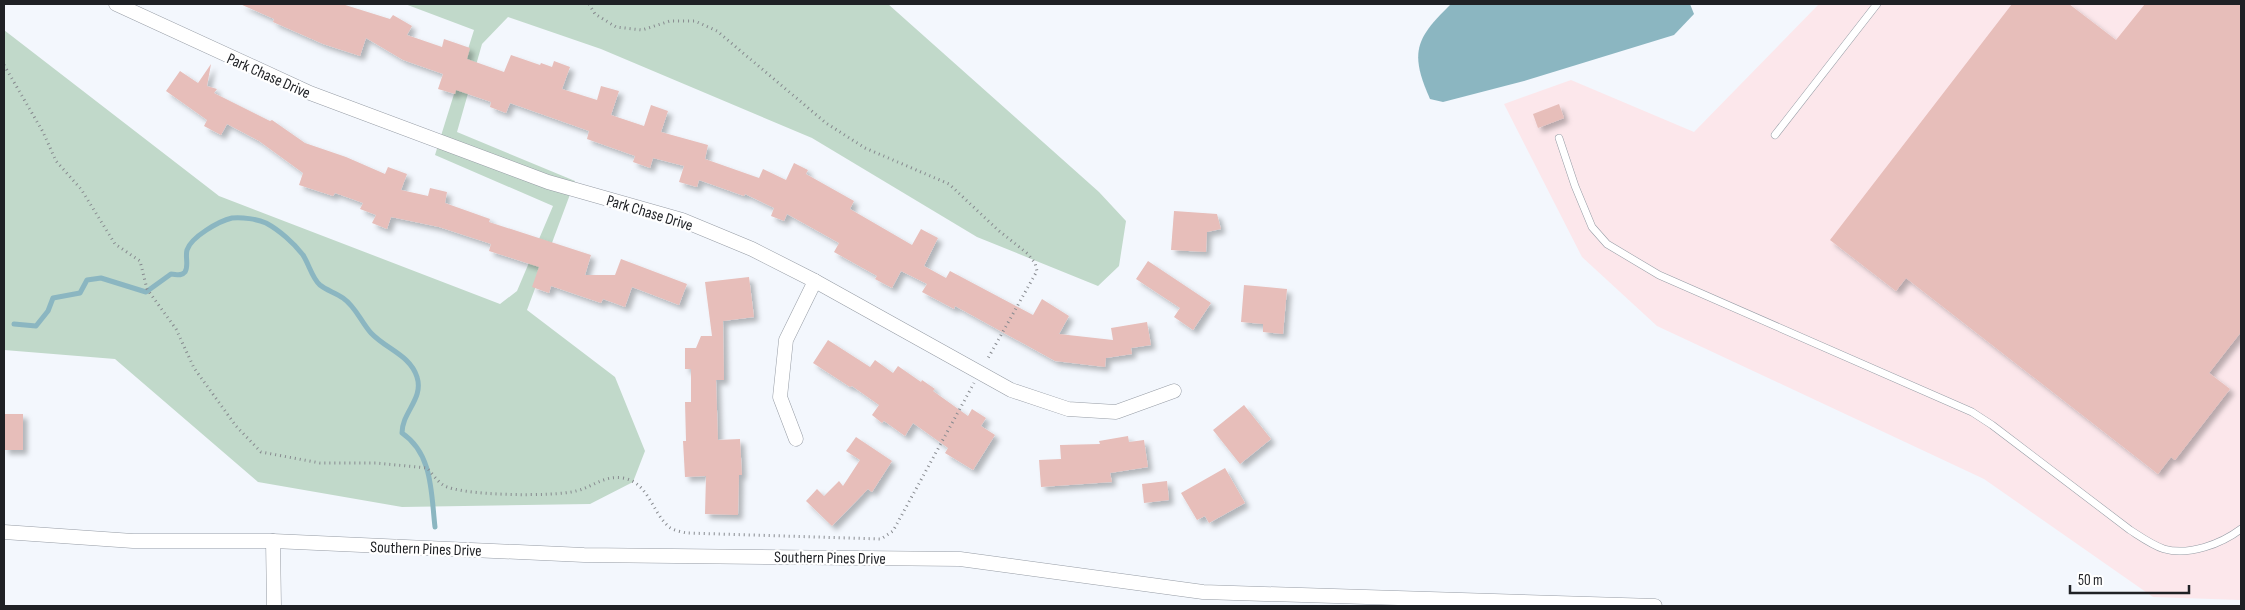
<svg xmlns="http://www.w3.org/2000/svg" width="2245" height="610" font-family="'Sofia Sans Condensed',sans-serif">
  <style>
    .industrial { fill: #fce7eb }
    .green { fill: #c1d9ca }
    .water { fill: #8bb6c1 }
    .lines { fill: none; stroke-linecap: round; stroke-linejoin: round }
    .stream { stroke: #8bb6c1; stroke-width: 5 }
    .building { fill: #e7beba; filter: url(#shadow) }
    .service-casing { stroke: #969ca5; stroke-width: 8 }
    .minor-casing { stroke: #969ca5; stroke-width: 15 }
    .path { stroke: #878a8f; stroke-width: 3; stroke-dasharray: 1 4; stroke-linecap: butt }
    .service { stroke: #fff; stroke-width: 7 }
    .minor { stroke: #fff; stroke-width: 14 }
    .labels { text-anchor: middle; stroke-width: 4.5; stroke-linejoin: round; paint-order: stroke }
    .street-label { font-size: 16px; fill: #1f2125; stroke: #fff }
  </style>
  <defs>
    <filter id="shadow"><feDropShadow dx="4.5" dy="4.5" stdDeviation="2.5" flood-color="#0004"/></filter>
  </defs>
  <rect width="100%" height="100%" fill="#f3f7fd"/>
  <path class="industrial" d="M1819,4H2241V600L2153,597L1984,479L1657,326L1582,257L1504,104L1571,80L1694,132Z"/>
  <path class="green" d="M405,4H888L1099,192L1126,221L1119,266L1098,286L977,237L812,138L601,49L508,17L482,44L457,132L575,181L527,310L615,377L645,451L633,482L590,504L402,507L258,482L115,359L4,350V30L219,196L500,304L517,291L553,206L435,155L474,30Z"/>
  <path class="water" d="M1451,4H1690L1694,14L1674,35L1524,81L1443,102L1430,99C1409,52 1416,38 1451,4Z"/>
  <g class="lines">
    <path class="stream" d="M14,324L36,326L48,311L53,298L80,293L87,280L101,278L146,292L171,274C176,274 181,277 185,272C189,266 185,257 187,250C191,237 219,221 232,218C242,217 257,219 266,223C279,230 294,243 303,255C309,264 312,278 320,285C326,290 336,293 343,298C356,307 361,322 371,333C386,349 410,355 417,377C424,399 402,412 402,433C433,454 431,493 435,527"/>
  </g>
  <g class="building">
    <path d="M240,4H342L390,19L393,15L412,26L407,35L442,47L444,39L470,48L467,59L504,72L511,55L540,65L541,63L552,67L554,61L570,67L562,89L597,100L601,86L619,91L611,115L644,126L651,105L668,111L661,132L708,145L705,159L759,178L763,169L786,180L794,163L808,170L806,174L854,201L850,209L912,245L921,229L938,238L924,266L946,278L950,271L1033,315L1042,299L1069,316L1059,334L1113,340L1111,328L1147,322L1151,345L1131,348L1132,354L1106,358L1105,367L1055,361L955,306L954,309L922,292L927,284L901,271L892,288L875,279L877,276L834,252L839,243L787,214L784,221L771,216L774,208L745,194L744,196L699,180L697,187L679,182L684,166L653,158L650,168L633,162L635,156L587,139L589,131L510,103L506,113L490,107L491,102L456,90L455,94L438,89L443,74L403,60L366,38L360,56L323,44L273,22L274,19Z"/>
    <path d="M2012,4H2069L2116,40L2145,4H2241V332L2209,373L2230,389L2175,460L2171,457L2158,474L1906,278L1896,291L1830,240Z"/>
    <path d="M211,64L207,86L217,89L214,93L270,121L272,120L305,143L346,157L385,174L388,167L407,174L401,190L428,196L430,188L447,192L445,203L490,219L489,222L591,255L585,275H615L621,259L687,284L679,305L632,287L625,307L603,299L601,303L551,286L549,293L532,287L539,267L489,251L491,244L439,227L391,217L387,229L372,223L376,215L360,209L363,203L335,193L333,196L299,185L303,173L259,141L227,124L221,135L204,126L207,120L166,91L180,71L198,83Z"/>
    <path d="M1559,104L1564,118L1538,128L1533,114Z"/>
    <path d="M1174,211L1217,214L1221,229L1207,232L1206,252L1171,250Z"/>
    <path d="M1148,261L1211,303L1193,330L1174,317L1180,308L1136,279Z"/>
    <path d="M749,277L754,317L723,321L724,380H716L718,440L740,439L742,475H739L738,515L705,514L706,476L685,477L683,441H686L685,402H691V369H685V348H696L701,336H712L705,282Z"/>
    <path d="M1244,285L1287,289L1283,334L1263,332V324L1241,322Z"/>
    <path d="M828,340L870,367L875,360L893,373L898,366L921,382L922,380L935,389L933,391L968,416L972,409L986,418L981,426L995,435L973,470L945,453L948,448L913,423L905,436L884,421L882,423L872,415L879,405L852,386L850,387L813,363Z"/>
    <path d="M1244,405L1271,439L1240,464L1213,430Z"/>
    <rect x="4" y="414" width="19" height="36"/>
    <path d="M1128,436L1129,442L1144,440L1148,467L1110,473L1112,482L1041,487L1039,460L1061,459L1060,445L1100,444L1099,441Z"/>
    <path d="M856,437L892,461L872,492L868,489L832,526L806,501L817,489L824,496L839,481L843,486L860,460L846,451Z"/>
    <path d="M1225,468L1245,503L1209,523L1205,516L1197,520L1181,493Z"/>
    <path d="M1167,481L1169,500L1144,503L1142,484Z"/>
  </g>
  <g class="lines">
    <defs>
      <g id="service">
        <path d="M1775,135L1877,4"/>
        <path d="M1559,138L1575,186L1592,227L1607,244L1659,275L1972,412L1992,425L2130,530C2141,537 2152,545 2164,549C2189,556 2221,544 2241,529"/>
      </g>
      <g id="minor">
        <path d="M116,4L310,93L548,182L682,220L752,249L815,281L1011,390L1068,409L1116,412L1174,391"/>
        <path d="M796,439L780,397L786,340L815,281"/>
        <path d="M4,532L133,541H273L584,555L960,559L1203,592L1655,606"/>
        <path d="M273,541L274,606"/>
      </g>
    </defs>
    <use href="#service" class="service-casing"/>
    <use href="#minor" class="minor-casing"/>
    <g class="path">
      <path d="M589,4L595,14L616,27L642,30L670,21H695L717,31L826,123L865,148L949,184L998,230L1028,254L1035,263L1037,271L987,360"/>
      <path d="M4,65L43,132L56,161L81,189L115,244L140,261L147,289L176,329L194,368L236,426L261,452L320,463H376L427,468C432,473 437,481 443,485C460,496 554,497 576,491C593,487 604,475 623,478C648,482 652,512 669,527C673,530 681,532 687,533L881,539L893,531L974,383"/>
    </g>
    <use href="#service" class="service"/>
    <use href="#minor" class="minor"/>
  </g>
  <g class="labels">
    <g class="street-label">
      <text transform="translate(269 75) rotate(24)" y="6">Park Chase Drive</text>
      <text transform="translate(650 212) rotate(17)" y="6">Park Chase Drive</text>
      <text transform="translate(426 548) rotate(2)" y="6">Southern Pines Drive</text>
      <text transform="translate(830 557) rotate(1)" y="6">Southern Pines Drive</text>
    </g>
  </g>
  <rect width="2245" height="610" fill="none" stroke="#1f2125" stroke-width="10"/>
  <path d="M2070 585v8h119v-8" fill="none" stroke="#1f2125" stroke-width="2.5"/>
  <text x="2078" y="585" font-size="15" fill="#1f2125" stroke="#ffffff" stroke-width="4" paint-order="stroke">50 m</text>
</svg>
